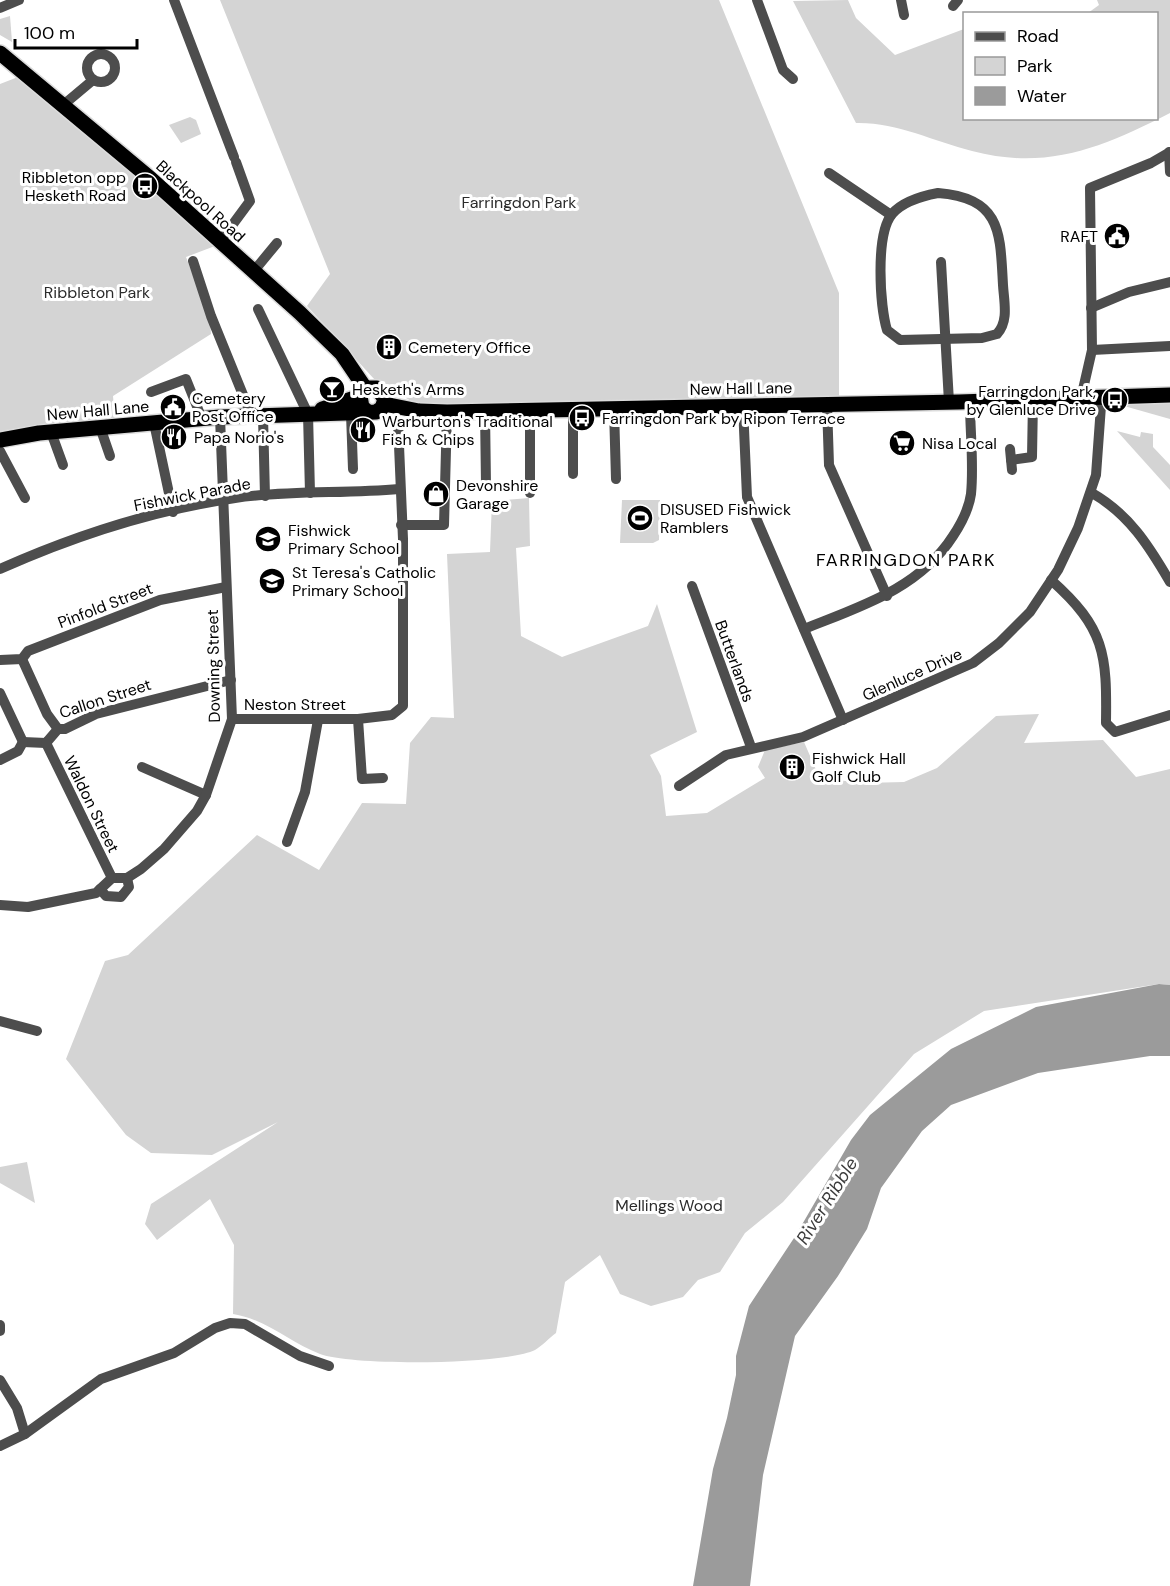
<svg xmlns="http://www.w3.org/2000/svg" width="1170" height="1586" font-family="'DM Sans',sans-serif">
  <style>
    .green { fill: #d4d4d4 }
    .water { fill: #9b9b9b }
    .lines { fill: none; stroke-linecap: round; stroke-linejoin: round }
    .highway-casing { stroke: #dbdbdb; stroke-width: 18 }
    .minor { stroke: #4d4d4d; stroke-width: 10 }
    .highway { stroke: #000; stroke-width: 15 }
    .labels { text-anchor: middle; stroke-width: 6; stroke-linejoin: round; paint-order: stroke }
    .poi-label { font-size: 16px; fill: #000; stroke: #fff; text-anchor: start }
    .street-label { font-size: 16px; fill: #000; stroke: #fff }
    .park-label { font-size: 16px; fill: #2b2b2b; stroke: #fff }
    .neighbourhood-label { font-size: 18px; letter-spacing: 1.5px; fill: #000; stroke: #fff }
    .water-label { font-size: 18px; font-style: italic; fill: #3c3c3c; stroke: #fff }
  </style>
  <rect width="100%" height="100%" fill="#fff"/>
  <g class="green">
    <path d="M220,0H719L839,293V398L418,405L375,380L307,306L330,274Z"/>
    <path d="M848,0L856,18L895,55L964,29V118H1156V14L1088,13L1099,5L1097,0H1170V113C1104,147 1047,171 972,151C933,141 896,122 856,123L793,1Z"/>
    <path d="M10,16L12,42L0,35V19Z"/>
    <path d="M18,77L194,224L215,246L186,257L210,320L211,334L113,396L115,419L0,432V84Z"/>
    <path d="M190,117L196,120L201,134L181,143L169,125Z"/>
    <path d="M1126,402L1170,403V419L1117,404Z"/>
    <path d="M1117,431L1140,437L1141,432L1153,434V447L1170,465V490Z"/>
    <path d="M529,498L530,546L516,548L521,636L562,657L648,626L657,604L697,732L650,755L661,776L666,816L707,813L765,778L758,767L765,750L804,742L817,772L827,779L864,783L904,782L937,768L996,716L1039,714L1024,743L1103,740L1136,777L1170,769V985L1159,984L984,1011L914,1054L783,1202L745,1233L720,1272L698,1280L683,1297L651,1306L620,1294L600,1255L565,1282L556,1333C549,1338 542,1346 535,1350C504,1365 352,1366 320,1354C290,1343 266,1319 233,1314L234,1245L210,1199L157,1240L145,1224L151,1204L278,1122L212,1155L151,1153L126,1135L66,1059L105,961L128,955L257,835L319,870L362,803L406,804L410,743L431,717L454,718L447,554L490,552L492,501Z"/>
    <path d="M622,500H660L659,540L653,543H620Z"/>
    <path d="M27,1162L35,1203L0,1183V1167Z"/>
  </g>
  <path class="water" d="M1159,984L1170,985V1056H1150L1038,1073L951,1105L922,1131L881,1188L867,1229L838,1276L795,1336L763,1475L750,1586H693L713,1469L727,1418L736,1375V1356L749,1306L796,1235L851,1140L870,1115L951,1049L1036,1007Z"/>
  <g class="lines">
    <defs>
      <g id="highway">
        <path d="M0,53L151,179L300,313L342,354L365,388"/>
        <path d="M384,404L419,411L447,412L959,402L1170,395"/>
        <path d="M322,409L360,396"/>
        <path d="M0,440L39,433L220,417L376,412L382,408L385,399L377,388H365L360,396L362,407L368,412"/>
      </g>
    </defs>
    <use href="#highway" class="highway-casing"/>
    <g class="minor">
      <path d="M174,0L234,157"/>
      <path d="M757,0L783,70L793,79"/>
      <path d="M901,0L904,15"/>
      <path d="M953,6L958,0"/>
      <path d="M0,8L19,0"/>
      <circle cx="101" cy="68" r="14"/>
      <path d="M62,106L93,80"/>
      <path d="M1169,152L1170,172"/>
      <path d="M829,173L891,215"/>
      <path d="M938,193C1002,198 1000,233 1003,285C1004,302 1009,321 997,334L982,338L900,340L887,330C880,306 875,235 892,214C903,201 922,196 938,193Z"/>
      <path d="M219,243L250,201L236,162"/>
      <path d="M193,261L211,316L252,417"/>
      <path d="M941,262L949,402"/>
      <path d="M253,272L277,243"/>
      <path d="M1091,308L1129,292L1170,282"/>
      <path d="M258,309L308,414L310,493"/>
      <path d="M1092,350L1170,346"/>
      <path d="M151,392L186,379L202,419"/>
      <path d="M1081,398L1092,350L1090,188L1151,163L1170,152"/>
      <path d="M827,404L829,465L887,596"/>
      <path d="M743,406L747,497L843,720"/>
      <path d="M573,409V474"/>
      <path d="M614,409L616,479"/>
      <path d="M530,410V493"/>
      <path d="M485,411L486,486"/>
      <path d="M351,414L353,469"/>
      <path d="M263,416L265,496"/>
      <path d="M154,423L173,512"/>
      <path d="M100,427L110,456"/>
      <path d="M51,432L63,465"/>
      <path d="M1010,449L1012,470"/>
      <path d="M0,451L25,498"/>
      <path d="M1011,460L1032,457L1033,400"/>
      <path d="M1092,493C1129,514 1149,546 1170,582"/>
      <path d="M401,525H444L447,412"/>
      <path d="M0,569C74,536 154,510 235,498C289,490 345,494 399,489"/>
      <path d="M1051,580C1105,628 1107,654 1106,723L1115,732L1170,715"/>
      <path d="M692,586L751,747"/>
      <path d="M804,629C859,607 919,589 953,536C961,524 969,508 971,494C974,464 970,432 970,402"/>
      <path d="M22,659L47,714L58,729"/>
      <path d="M0,660L22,659L28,651L160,600L226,587"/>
      <path d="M0,693L23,742"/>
      <path d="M232,719H358"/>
      <path d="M23,742L46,743L58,729H65L96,714L231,680"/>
      <path d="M46,743L112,878"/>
      <path d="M0,760L18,751L23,742"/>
      <path d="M142,767L206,795"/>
      <path d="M383,778L362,779L358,719L392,715L403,706V539L398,422"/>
      <path d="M679,786L726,755L803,737L973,663L999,643L1030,612L1058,570L1078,528L1096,475L1101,406L1099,398"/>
      <path d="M287,842L305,792L318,720"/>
      <path d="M112,878H127L141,869L164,849L197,811L206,795L232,719L220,417"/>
      <path d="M100,889L106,896L121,897L129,887L127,878"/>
      <path d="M0,905L28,907L96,893L112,878"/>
      <path d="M0,1021L37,1031"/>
      <path d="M0,1325V1331"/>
      <path d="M0,1380L17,1408L25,1434"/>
      <path d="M0,1446L25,1434L101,1379L174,1353L215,1328L230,1323L245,1324L300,1356L329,1366"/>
    </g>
    <use href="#highway" class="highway"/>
  </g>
  <defs>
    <symbol id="bus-disc" viewBox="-11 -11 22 22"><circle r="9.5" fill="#000" stroke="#fff"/><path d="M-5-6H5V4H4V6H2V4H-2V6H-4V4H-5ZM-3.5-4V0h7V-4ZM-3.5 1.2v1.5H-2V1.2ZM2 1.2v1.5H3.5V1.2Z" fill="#fff"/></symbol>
    <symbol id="civic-disc" viewBox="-11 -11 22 22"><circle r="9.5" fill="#000" stroke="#fff"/><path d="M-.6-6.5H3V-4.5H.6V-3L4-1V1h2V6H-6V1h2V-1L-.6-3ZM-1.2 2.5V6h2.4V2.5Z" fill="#fff"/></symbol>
    <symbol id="building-disc" viewBox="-11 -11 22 22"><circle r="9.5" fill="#000" stroke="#fff"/><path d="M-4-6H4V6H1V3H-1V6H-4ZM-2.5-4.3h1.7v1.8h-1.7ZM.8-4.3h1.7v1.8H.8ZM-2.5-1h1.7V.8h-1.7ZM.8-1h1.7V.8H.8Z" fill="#fff"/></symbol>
    <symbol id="bar-disc" viewBox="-11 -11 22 22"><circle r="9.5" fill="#000" stroke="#fff"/><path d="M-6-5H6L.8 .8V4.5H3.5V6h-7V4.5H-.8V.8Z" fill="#fff"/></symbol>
    <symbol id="restaurant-disc" viewBox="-11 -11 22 22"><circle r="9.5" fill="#000" stroke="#fff"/><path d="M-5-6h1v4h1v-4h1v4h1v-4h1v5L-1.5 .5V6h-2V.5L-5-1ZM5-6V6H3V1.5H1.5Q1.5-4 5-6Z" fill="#fff"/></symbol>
    <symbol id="supermarket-disc" viewBox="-11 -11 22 22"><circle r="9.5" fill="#000" stroke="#fff"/><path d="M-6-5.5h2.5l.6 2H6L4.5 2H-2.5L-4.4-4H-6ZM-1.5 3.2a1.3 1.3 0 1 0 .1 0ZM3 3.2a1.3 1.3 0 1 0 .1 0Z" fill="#fff"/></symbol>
    <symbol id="shop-disc" viewBox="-11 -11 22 22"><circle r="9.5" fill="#000" stroke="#fff"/><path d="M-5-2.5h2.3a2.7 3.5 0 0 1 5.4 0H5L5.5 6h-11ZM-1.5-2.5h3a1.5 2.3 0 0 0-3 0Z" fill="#fff"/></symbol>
    <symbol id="stadium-disc" viewBox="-11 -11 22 22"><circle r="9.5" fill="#000" stroke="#fff"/><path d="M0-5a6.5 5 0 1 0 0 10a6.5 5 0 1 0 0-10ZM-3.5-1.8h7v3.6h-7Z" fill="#fff"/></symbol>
    <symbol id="school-disc" viewBox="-11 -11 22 22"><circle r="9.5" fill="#000" stroke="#fff"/><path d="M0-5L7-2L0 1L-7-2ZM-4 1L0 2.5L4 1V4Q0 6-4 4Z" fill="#fff"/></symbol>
  </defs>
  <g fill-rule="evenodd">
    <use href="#bus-disc" x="130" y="171" width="30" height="30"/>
    <use href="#civic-disc" x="1102" y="221" width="30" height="30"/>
    <use href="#building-disc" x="374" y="332" width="30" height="30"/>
    <use href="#bar-disc" x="317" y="374" width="30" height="30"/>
    <use href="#bus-disc" x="1100" y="385" width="30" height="30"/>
    <use href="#civic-disc" x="158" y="392" width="30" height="30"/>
    <use href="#bus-disc" x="567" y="403" width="30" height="30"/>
    <use href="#restaurant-disc" x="348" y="415" width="30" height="30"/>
    <use href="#restaurant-disc" x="159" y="422" width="30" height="30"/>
    <use href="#supermarket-disc" x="887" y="428" width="30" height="30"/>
    <use href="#shop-disc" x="421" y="479" width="30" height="30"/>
    <use href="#stadium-disc" x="625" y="503" width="30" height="30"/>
    <use href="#school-disc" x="253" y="524" width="30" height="30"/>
    <use href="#school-disc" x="257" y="566" width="30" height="30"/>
    <use href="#building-disc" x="777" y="752" width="30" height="30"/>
  </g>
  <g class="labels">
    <g class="poi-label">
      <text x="126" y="183" text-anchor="end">Ribbleton opp<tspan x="126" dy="18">Hesketh Road</tspan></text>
      <text x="1098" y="242" text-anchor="end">RAFT</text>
      <text x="408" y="353">Cemetery Office</text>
      <text x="352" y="395">Hesketh's Arms</text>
      <text x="1096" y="397" text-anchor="end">Farringdon Park,<tspan x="1096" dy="18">by Glenluce Drive</tspan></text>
      <text x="192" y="404">Cemetery<tspan x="192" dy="18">Post Office</tspan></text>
      <text x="602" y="424">Farringdon Park by Ripon Terrace</text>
      <text x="382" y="427">Warburton's Traditional<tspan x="382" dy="18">Fish &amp; Chips</tspan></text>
      <text x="194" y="443">Papa Norio's</text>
      <text x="922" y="449">Nisa Local</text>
      <text x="456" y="491">Devonshire<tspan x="456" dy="18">Garage</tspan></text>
      <text x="660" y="515">DISUSED Fishwick<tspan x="660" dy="18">Ramblers</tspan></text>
      <text x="288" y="536">Fishwick<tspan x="288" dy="18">Primary School</tspan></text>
      <text x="292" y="578">St Teresa's Catholic<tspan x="292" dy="18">Primary School</tspan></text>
      <text x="812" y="764">Fishwick Hall<tspan x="812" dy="18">Golf Club</tspan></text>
    </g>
    <g class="street-label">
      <text transform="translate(201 201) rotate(42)" y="6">Blackpool Road</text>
      <text transform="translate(741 388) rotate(-1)" y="6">New Hall Lane</text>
      <text transform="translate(98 410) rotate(-5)" y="6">New Hall Lane</text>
      <text transform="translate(192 494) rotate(-11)" y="6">Fishwick Parade</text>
      <text transform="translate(105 605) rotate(-21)" y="6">Pinfold Street</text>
      <text transform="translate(735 661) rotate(70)" y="6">Butterlands</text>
      <text transform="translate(213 666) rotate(-91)" y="6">Downing Street</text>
      <text transform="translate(912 674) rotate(-24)" y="6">Glenluce Drive</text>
      <text transform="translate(105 698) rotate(-18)" y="6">Callon Street</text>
      <text x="295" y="710">Neston Street</text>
      <text transform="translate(92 804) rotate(64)" y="6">Waldon Street</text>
    </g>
    <g class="park-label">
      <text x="519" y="208">Farringdon Park</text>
      <text x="97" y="298">Ribbleton Park</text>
      <text x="669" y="1211">Mellings Wood</text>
    </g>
    <g class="neighbourhood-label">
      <text x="906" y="566">FARRINGDON PARK</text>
    </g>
    <g class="water-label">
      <text transform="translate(827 1201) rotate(-58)" y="6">River Ribble</text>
    </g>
  </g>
  <rect x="963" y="12" width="195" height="108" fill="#ffffff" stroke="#999999" stroke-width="1.5"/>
  <rect x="975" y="32" width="30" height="9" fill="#4d4d4d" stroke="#999999" stroke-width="1.5"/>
  <text x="1017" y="42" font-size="18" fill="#000000">Road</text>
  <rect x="975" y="57" width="30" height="18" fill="#d4d4d4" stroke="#999999" stroke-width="1.5"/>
  <text x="1017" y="72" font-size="18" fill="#000000">Park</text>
  <rect x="975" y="87" width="30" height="18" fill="#9b9b9b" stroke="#999999" stroke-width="1.5"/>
  <text x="1017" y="102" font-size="18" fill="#000000">Water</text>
  <path d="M15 39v9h122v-9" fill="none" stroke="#000000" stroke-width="3"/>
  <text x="24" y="39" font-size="18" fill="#000000" stroke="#ffffff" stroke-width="4.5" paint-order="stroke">100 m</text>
</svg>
